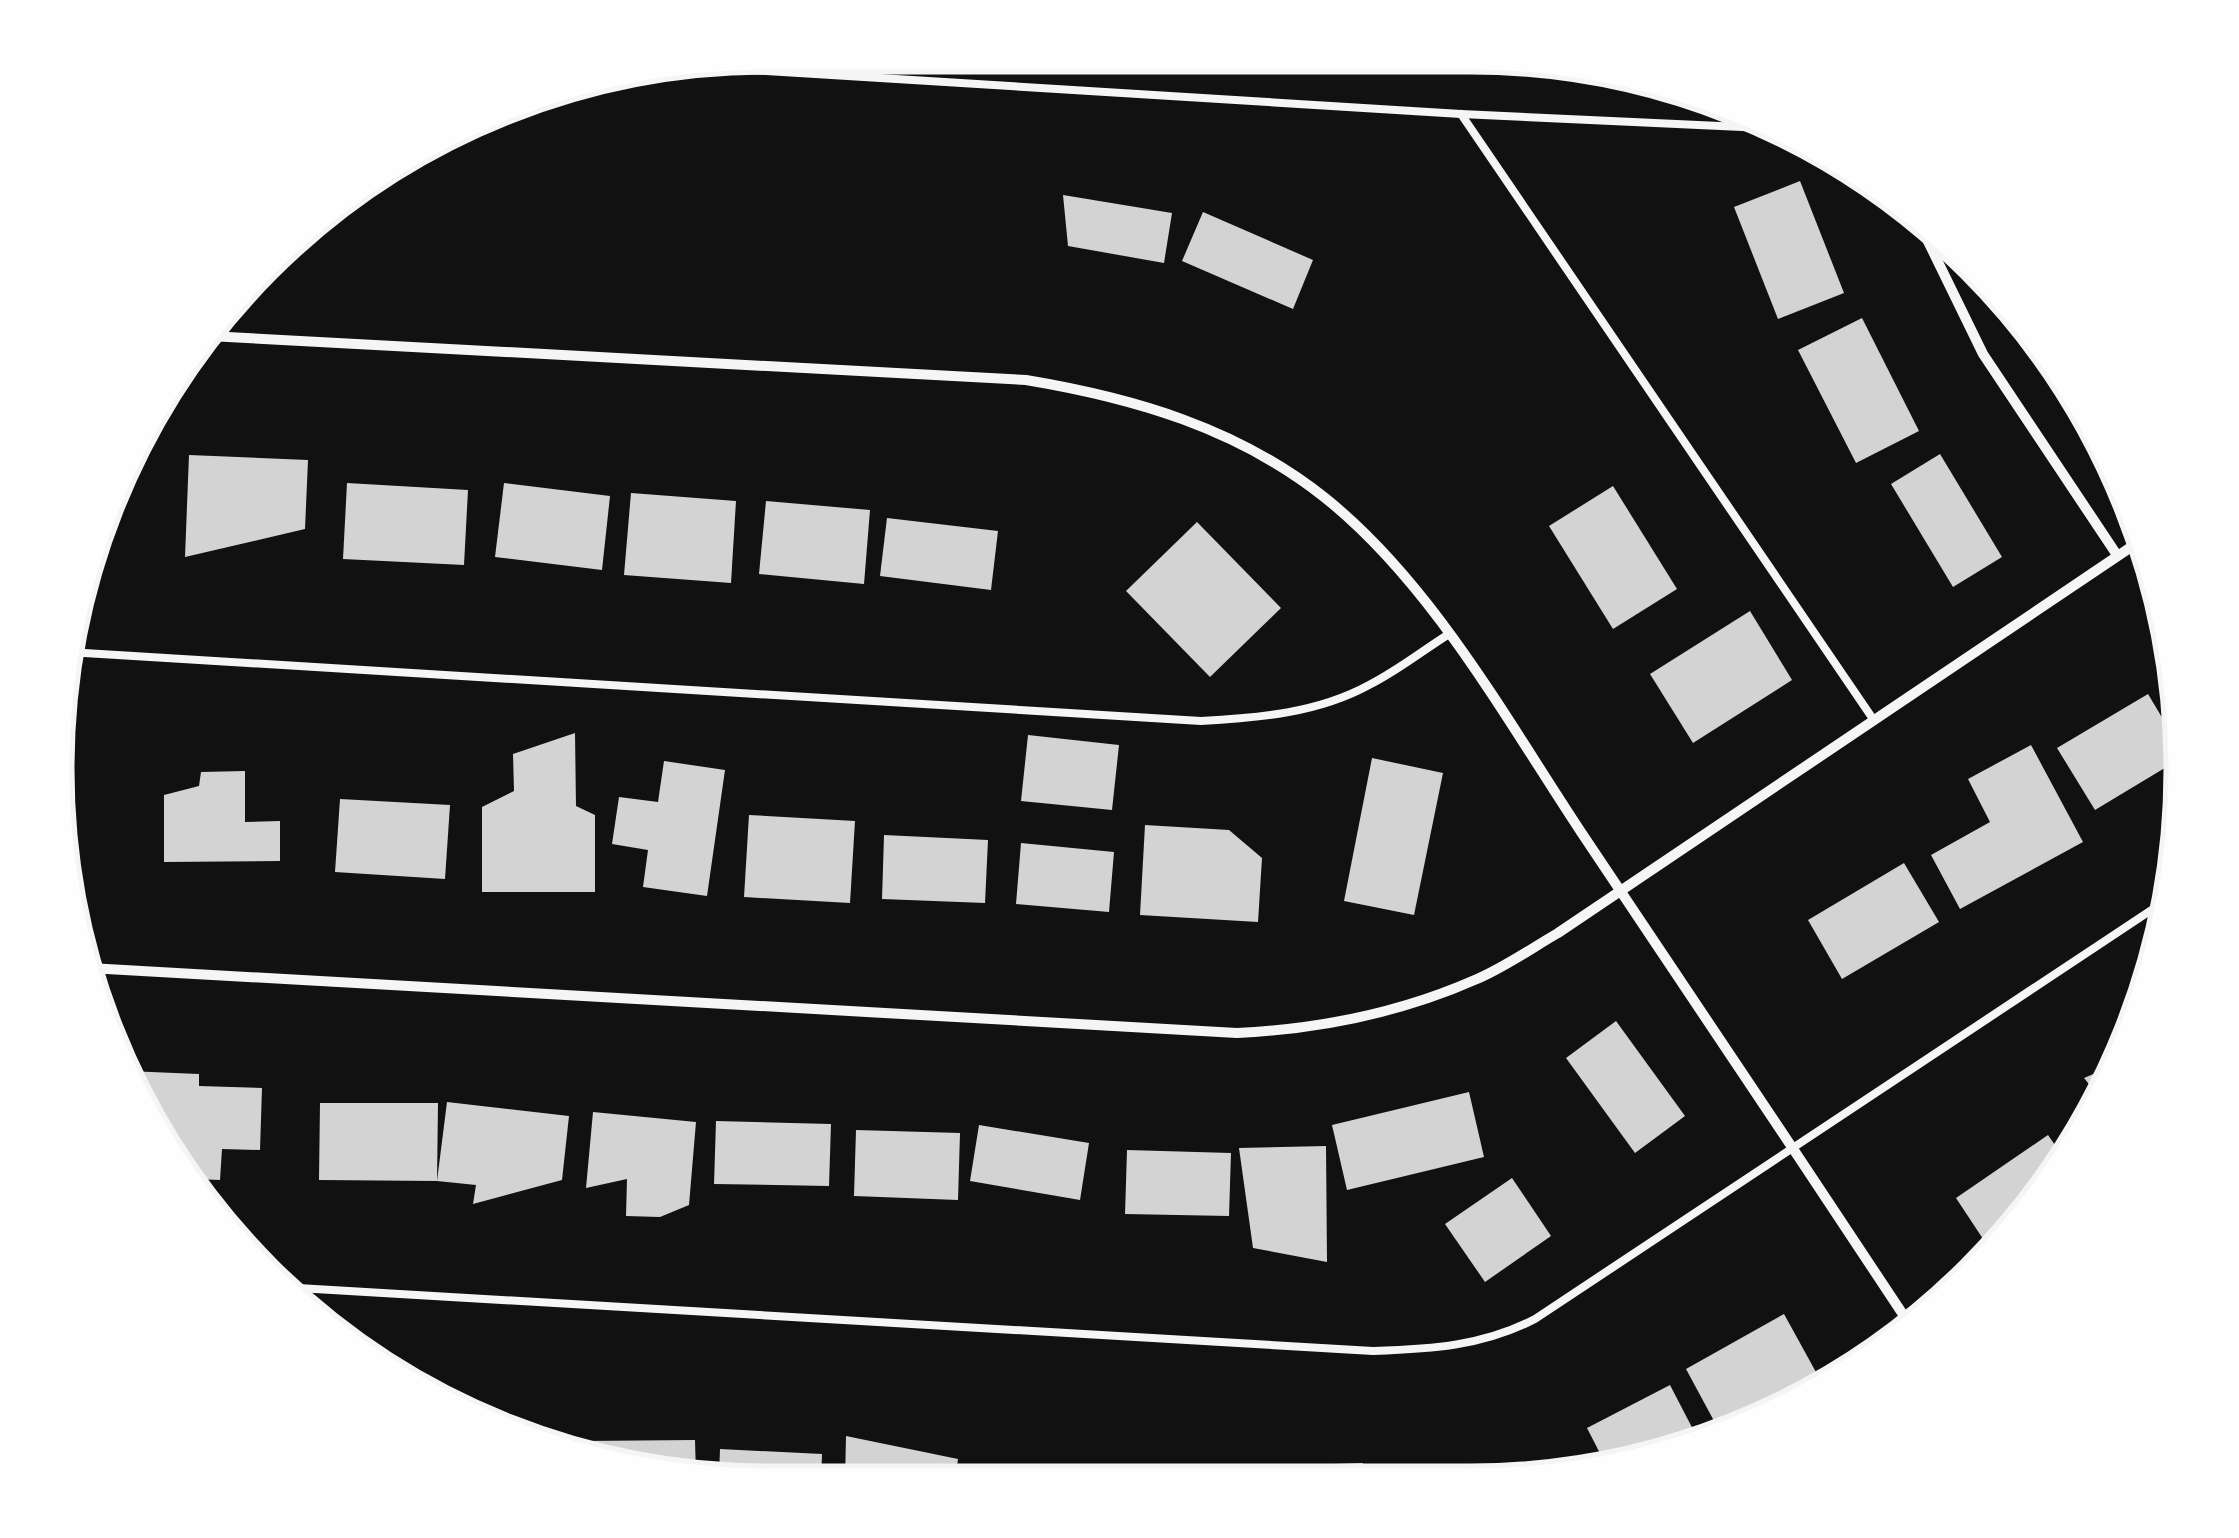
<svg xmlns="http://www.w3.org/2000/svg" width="2239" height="1538" font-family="'Asap Condensed',sans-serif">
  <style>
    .building { fill: #d3d3d3 }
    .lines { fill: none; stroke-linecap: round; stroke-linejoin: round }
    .service { stroke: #f5f5f5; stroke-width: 8 }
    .minor { stroke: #f5f5f5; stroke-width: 10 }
    .tertiary { stroke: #f5f5f5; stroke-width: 18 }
    .rim { fill: none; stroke: #f5f5f5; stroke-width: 5 }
  </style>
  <rect width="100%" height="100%" fill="#111"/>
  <g class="building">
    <path d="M1800,181L1844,293L1778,319L1734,207Z"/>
    <path d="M1063,195L1172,213L1164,263L1068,246Z"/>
    <path d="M1203,212L1313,260L1293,309L1182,261Z"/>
    <path d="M1862,318L1919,431L1856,463L1798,350Z"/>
    <path d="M1940,454L2002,557L1953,587L1891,484Z"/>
    <path d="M189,455L308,460L305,529L185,557Z"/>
    <path d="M347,483L468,490L464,565L343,559Z"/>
    <path d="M504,483L610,496L602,570L495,557Z"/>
    <path d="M1613,486L1677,589L1613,629L1549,526Z"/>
    <path d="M631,493L736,501L731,583L624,575Z"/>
    <path d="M766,501L870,510L864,584L759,574Z"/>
    <path d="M887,518L998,531L991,590L880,576Z"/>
    <path d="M1197,522L1281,608L1210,677L1126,591Z"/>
    <path d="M1750,611L1792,680L1693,743L1650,674Z"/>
    <path d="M2175,674L2178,712L2162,681Z"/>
    <path d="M2148,694L2182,751L2183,757L2095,810L2057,748Z"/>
    <path d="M575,733L576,806L595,815V892H482V807L514,791L513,754Z"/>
    <path d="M1028,735L1119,745L1112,810L1021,801Z"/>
    <path d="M2031,745L2083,842L1960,909L1931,855L1990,822L1968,779Z"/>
    <path d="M1372,758L1443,773L1414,915L1344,901Z"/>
    <path d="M664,761L725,770L707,896L643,887L648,850L612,844L619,797L658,802Z"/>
    <path d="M245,771V822L280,821V861L164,862V795L199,786L201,772Z"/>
    <path d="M340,799L450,805L445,879L335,872Z"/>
    <path d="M749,815L855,821L850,903L744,897Z"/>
    <path d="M1145,825L1229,830L1262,858L1258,922L1140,915Z"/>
    <path d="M884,835L988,840L985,903L882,899Z"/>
    <path d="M1021,843L1114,852L1109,912L1016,904Z"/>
    <path d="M1904,863L1939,922L1842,979L1808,920Z"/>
    <path d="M1616,1021L1685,1116L1635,1153L1566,1058Z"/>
    <path d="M2119,1063L2100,1098L2084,1078Z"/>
    <path d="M127,1071L199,1074V1086L262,1088L260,1150L222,1149L220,1180L196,1179L184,1162V1150H175L129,1085Z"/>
    <path d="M1469,1092L1484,1157L1347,1190L1332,1125Z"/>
    <path d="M447,1102L569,1116L562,1180L473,1204L476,1185L437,1181Z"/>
    <path d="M320,1103H438L437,1181L319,1180Z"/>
    <path d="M593,1112L696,1122L689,1205L660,1217L626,1216L627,1179L586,1188Z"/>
    <path d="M716,1121L831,1124L829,1186L714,1184Z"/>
    <path d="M979,1125L1089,1143L1080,1200L970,1181Z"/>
    <path d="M856,1130L960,1133L958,1200L854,1196Z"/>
    <path d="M2048,1135L2066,1161L2004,1239L1989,1248L1956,1198Z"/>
    <path d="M1326,1146L1327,1262L1253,1248L1239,1148Z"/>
    <path d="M1127,1150L1231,1153L1229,1216L1125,1214Z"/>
    <path d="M1512,1178L1551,1236L1485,1282L1445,1224Z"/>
    <path d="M1784,1314L1822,1383L1786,1409L1720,1432L1686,1369Z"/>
    <path d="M1670,1385L1698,1439L1608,1469L1587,1428Z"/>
    <path d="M846,1436L958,1459L955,1480L845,1482Z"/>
    <path d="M536,1440H559V1448L536,1441Z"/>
    <path d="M695,1440L696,1476L629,1469L582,1455V1441Z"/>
    <path d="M720,1449L822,1454L821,1482L769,1483L719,1478Z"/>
    <path d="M1363,1463L1361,1473L1224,1476V1468Z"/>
  </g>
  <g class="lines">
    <g class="service">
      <path d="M685,66L1461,114L1786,129"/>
      <path d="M1461,114L1873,719"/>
      <path d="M68,652L1201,721C1258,718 1318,713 1369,685C1397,671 1422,651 1449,634"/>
      <path d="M281,1287L1373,1351C1432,1349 1483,1346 1535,1319L2171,897"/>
    </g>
    <g class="minor">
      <path d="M1920,225L1983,354L2117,555"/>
      <path d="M209,336L1026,380C1134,398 1237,428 1324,497C1431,582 1506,719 1581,832C1690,995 1800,1158 1908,1322"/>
      <path d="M89,968L1237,1033C1322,1029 1400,1013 1477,979C1505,967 1532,948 1558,933L2143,539"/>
    </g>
    <path class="tertiary" d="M63,749L69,648"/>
  </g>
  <path d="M0 0H2239V1538H0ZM768 72H1470A696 696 0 0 1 2166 768V770A696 696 0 0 1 1470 1466H768A696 696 0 0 1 72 770V768A696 696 0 0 1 768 72Z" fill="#fefefe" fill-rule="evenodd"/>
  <path class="rim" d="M768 72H1470A696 696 0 0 1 2166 768V770A696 696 0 0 1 1470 1466H768A696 696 0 0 1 72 770V768A696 696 0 0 1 768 72Z"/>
</svg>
